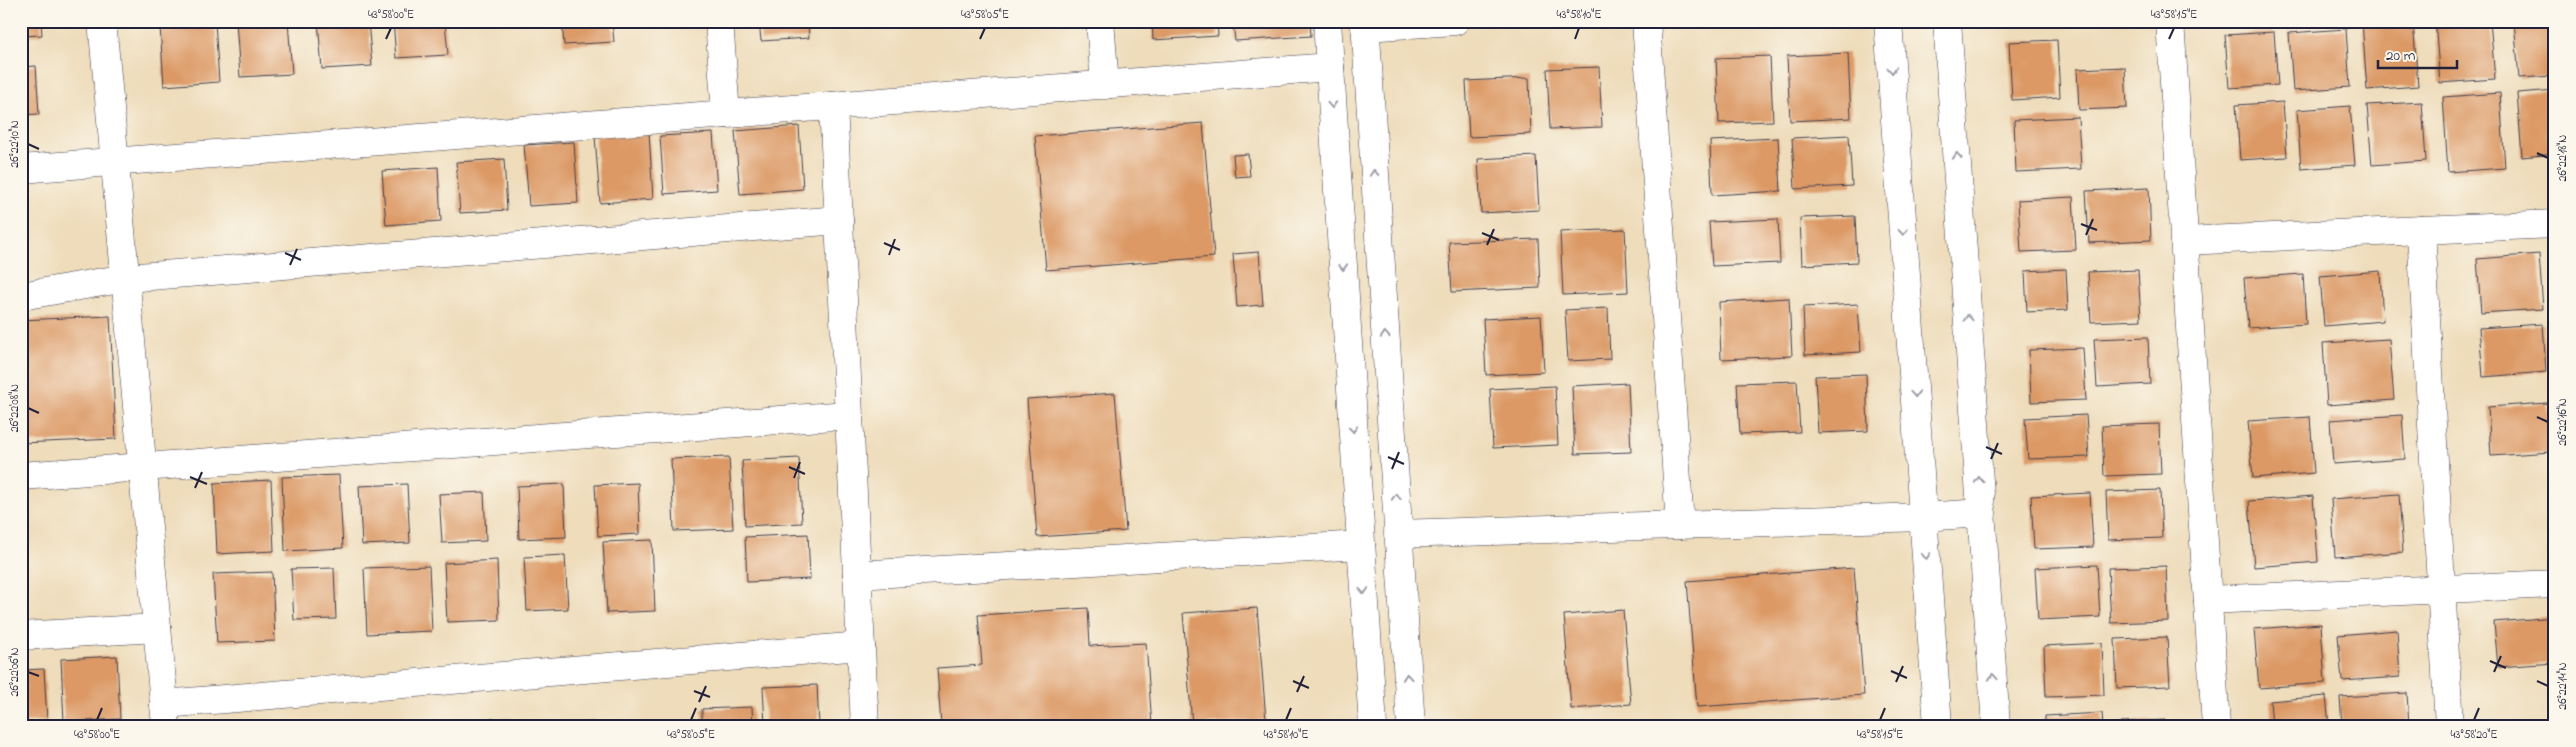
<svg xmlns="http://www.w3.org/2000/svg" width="2576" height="747" font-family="'Indie Flower',sans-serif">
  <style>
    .building { fill: #dc9965 }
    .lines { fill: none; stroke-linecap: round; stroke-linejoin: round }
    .street-casing { stroke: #413e4e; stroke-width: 29 }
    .street { stroke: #fff; stroke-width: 28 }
    .oneway { stroke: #9c9ca7 }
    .ticks { fill: none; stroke: #22223b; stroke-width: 2 }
    .neatline { fill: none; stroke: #22223b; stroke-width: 2 }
    .ticks-label { font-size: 12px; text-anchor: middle; fill: #22223b }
  </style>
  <rect width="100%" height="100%" fill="#fbf7ec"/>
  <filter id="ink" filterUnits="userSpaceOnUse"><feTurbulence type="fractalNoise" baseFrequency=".02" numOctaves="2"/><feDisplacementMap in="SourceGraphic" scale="10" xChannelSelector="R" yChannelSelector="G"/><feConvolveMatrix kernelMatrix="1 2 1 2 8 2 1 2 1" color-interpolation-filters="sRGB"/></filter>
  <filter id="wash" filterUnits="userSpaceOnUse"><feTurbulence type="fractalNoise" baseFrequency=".0096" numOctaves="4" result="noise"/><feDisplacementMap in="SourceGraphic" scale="20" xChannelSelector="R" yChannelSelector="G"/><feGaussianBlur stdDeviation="1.12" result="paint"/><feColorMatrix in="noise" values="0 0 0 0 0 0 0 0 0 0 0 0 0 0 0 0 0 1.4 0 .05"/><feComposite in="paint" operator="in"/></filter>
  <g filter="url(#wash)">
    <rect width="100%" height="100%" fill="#eedcba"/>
    <g id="blocks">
      <g class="building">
        <path d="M21,21H41L42,35L21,36Z"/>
        <path d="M236,21H288L292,74L240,77Z"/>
        <path d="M318,21H368L372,66L322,69Z"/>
        <path d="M393,21H445L448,55L396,58Z"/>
        <path d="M562,21H612L614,42L564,45Z"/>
        <path d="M759,21H808L809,38L761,41Z"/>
        <path d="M1152,21H1217L1218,36L1153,40Z"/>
        <path d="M1233,21H1310L1311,36L1235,41Z"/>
        <path d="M2362,21H2413L2418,86L2367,90Z"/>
        <path d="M2435,21H2490L2495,79L2440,83Z"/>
        <path d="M2514,21H2555V76L2519,78Z"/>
        <path d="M215,22L219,82L164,86L160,26Z"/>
        <path d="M2346,29L2350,87L2293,91L2289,33Z"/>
        <path d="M2274,32L2278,85L2229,88L2225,35Z"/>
        <path d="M2057,40L2060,97L2012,100L2009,42Z"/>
        <path d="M1848,53L1851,118L1790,121L1787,56Z"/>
        <path d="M1770,56L1773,121L1719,123L1716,58Z"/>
        <path d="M36,66L39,114L21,115V67Z"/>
        <path d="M1599,67L1602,127L1550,129L1547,69Z"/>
        <path d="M2125,67L2127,108L2079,110L2077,69Z"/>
        <path d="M1529,78L1531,134L1469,137L1466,81Z"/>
        <path d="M2555,90V154L2522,157L2517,93Z"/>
        <path d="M2500,93L2505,168L2448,172L2443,97Z"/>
        <path d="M2283,102L2287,157L2240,160L2236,105Z"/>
        <path d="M2422,102L2426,161L2372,165L2367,105Z"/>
        <path d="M2350,106L2355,165L2301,169L2297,110Z"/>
        <path d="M2078,117L2081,169L2016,172L2014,120Z"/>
        <path d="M1203,123L1214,257L1046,270L1035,136Z"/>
        <path d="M799,126L803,189L740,194L735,131Z"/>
        <path d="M649,132L653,199L600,203L595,136Z"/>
        <path d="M713,133L717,190L664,194L660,136Z"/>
        <path d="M1849,135L1852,186L1795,189L1792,138Z"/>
        <path d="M1778,138L1781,191L1712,195L1710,141Z"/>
        <path d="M574,142L578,203L529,206L524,145Z"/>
        <path d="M1248,154L1250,176L1235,177L1233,155Z"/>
        <path d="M1536,156L1539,210L1481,213L1478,159Z"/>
        <path d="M504,159L507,210L460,213L456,162Z"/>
        <path d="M438,167L441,221L386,225L382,171Z"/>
        <path d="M2149,188L2151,240L2089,243L2086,191Z"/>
        <path d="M2073,197L2076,250L2021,252L2018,200Z"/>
        <path d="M1855,216L1857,262L1802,265L1800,218Z"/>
        <path d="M1778,219L1780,263L1712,266L1709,222Z"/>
        <path d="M1625,229L1628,292L1563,295L1560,232Z"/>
        <path d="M1538,239L1540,288L1452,292L1449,242Z"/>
        <path d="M1259,252L1263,305L1237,307L1233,254Z"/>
        <path d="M2539,254L2543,309L2481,313L2477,259Z"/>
        <path d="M2066,269L2068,310L2027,312L2025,271Z"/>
        <path d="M2138,270L2141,320L2091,322L2088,272Z"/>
        <path d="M2380,271L2383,321L2324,326L2320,276Z"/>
        <path d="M2303,274L2306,324L2248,328L2244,278Z"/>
        <path d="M1789,298L1792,356L1721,359L1719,302Z"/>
        <path d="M1858,304L1861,352L1805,355L1803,307Z"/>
        <path d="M1608,308L1610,359L1568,361L1565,310Z"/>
        <path d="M110,316L116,439L21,443V320Z"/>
        <path d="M1541,316L1544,372L1486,375L1483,319Z"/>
        <path d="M2543,324L2546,372L2483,377L2479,328Z"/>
        <path d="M2148,337L2150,384L2097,387L2094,339Z"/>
        <path d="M2389,339L2394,400L2327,405L2323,343Z"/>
        <path d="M2083,348L2086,400L2031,402L2029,350Z"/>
        <path d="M1866,374L1868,431L1818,433L1815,376Z"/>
        <path d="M1797,381L1800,432L1740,434L1737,383Z"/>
        <path d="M1628,383L1631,452L1575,454L1572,386Z"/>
        <path d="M1555,386L1558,445L1493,448L1490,389Z"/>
        <path d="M1115,393L1126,531L1037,537L1027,399Z"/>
        <path d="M2547,403L2551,452L2491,456L2488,407Z"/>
        <path d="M2086,415L2089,457L2028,459L2025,418Z"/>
        <path d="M2402,415L2405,459L2333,464L2330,420Z"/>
        <path d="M2310,417L2314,473L2253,478L2248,421Z"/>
        <path d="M2159,424L2161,474L2104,476L2102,426Z"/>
        <path d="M729,457L733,529L674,531L671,459Z"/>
        <path d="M799,458L802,523L745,526L742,461Z"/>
        <path d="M339,475L343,548L285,551L282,477Z"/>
        <path d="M271,480L274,551L217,554L214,483Z"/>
        <path d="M638,483L640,534L598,536L595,485Z"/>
        <path d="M407,484L410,543L362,545L359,486Z"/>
        <path d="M564,484L566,537L519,539L517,486Z"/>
        <path d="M2160,490L2162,538L2108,540L2106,492Z"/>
        <path d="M484,492L486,541L442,543L439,494Z"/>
        <path d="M2090,493L2093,547L2034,549L2031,496Z"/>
        <path d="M2399,494L2403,552L2335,557L2331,499Z"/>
        <path d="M2313,496L2318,562L2254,567L2249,501Z"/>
        <path d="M808,534L810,579L747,582L745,537Z"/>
        <path d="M652,540L655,611L607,613L603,542Z"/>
        <path d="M565,555L568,609L527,611L524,557Z"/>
        <path d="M497,560L499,620L447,622L444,563Z"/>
        <path d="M2097,565L2100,617L2038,620L2035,568Z"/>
        <path d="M429,566L432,631L367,634L364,568Z"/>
        <path d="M2166,566L2168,621L2111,623L2108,568Z"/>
        <path d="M334,568L336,619L294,620L291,569Z"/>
        <path d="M1854,568L1864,695L1697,707L1687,581Z"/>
        <path d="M272,572L275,641L217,643L213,574Z"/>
        <path d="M1088,608L1090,646L1146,643L1152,726H941L937,668L982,665L978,615Z"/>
        <path d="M1257,608L1266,720L1192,725L1183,613Z"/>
        <path d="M1623,610L1631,704L1571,709L1564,615Z"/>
        <path d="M2555,617V663L2498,667L2494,622Z"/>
        <path d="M2321,624L2325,683L2259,688L2254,629Z"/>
        <path d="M2397,630L2400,677L2342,681L2338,635Z"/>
        <path d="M2167,637L2170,686L2117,688L2115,639Z"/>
        <path d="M2102,643L2104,695L2046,697L2044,646Z"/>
        <path d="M117,656L120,719L64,722L61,659Z"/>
        <path d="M44,669L47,721L21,722V670Z"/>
        <path d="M817,685L819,726H765L763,687Z"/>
        <path d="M2407,693L2409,726H2342L2340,697Z"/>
        <path d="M2326,696L2329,726H2272L2270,701Z"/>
        <path d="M752,707L753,726H702V709Z"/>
        <path d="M2102,713L2103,726H2045V716Z"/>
        <path d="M512,718V726H459V720Z"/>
        <path d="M2165,720V726H2121V722Z"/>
        <path d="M593,722V726H551V724Z"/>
      </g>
    </g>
  </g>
  <g filter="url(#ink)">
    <use href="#blocks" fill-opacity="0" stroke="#413e4e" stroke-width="1"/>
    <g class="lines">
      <defs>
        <g id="street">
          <path d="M102,21L166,726"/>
          <path d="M719,21L726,114"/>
          <path d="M1100,21L1105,85"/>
          <path d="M1327,21L1373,726"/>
          <path d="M1365,21L1411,726"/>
          <path d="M1646,21L1680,525"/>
          <path d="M1888,21L1938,726"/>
          <path d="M1947,21L1996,726"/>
          <path d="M2170,21L2216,726"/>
          <path d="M1365,27L1455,21"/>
          <path d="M833,106L865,726"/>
          <path d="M21,169L1330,67"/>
          <path d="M2421,230L2449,726"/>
          <path d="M2184,241L2555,224"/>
          <path d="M21,296L126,278L839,220"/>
          <path d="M21,476L848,415"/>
          <path d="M1398,534L1923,517L1982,513"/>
          <path d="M857,575L1361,545"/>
          <path d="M2208,600L2555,584"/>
          <path d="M21,636L157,628"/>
          <path d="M164,704L861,646"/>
        </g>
      </defs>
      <use href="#street" class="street-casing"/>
      <use href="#street" class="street"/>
    </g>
    <defs><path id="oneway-chevron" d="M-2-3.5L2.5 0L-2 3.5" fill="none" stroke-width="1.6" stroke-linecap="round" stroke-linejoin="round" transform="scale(1.25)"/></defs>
    <g class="oneway">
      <use href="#oneway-chevron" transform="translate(1892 70) rotate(86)"/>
      <use href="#oneway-chevron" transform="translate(1332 105) rotate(86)"/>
      <use href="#oneway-chevron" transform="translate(1957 156) rotate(-94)"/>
      <use href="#oneway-chevron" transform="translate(1374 173) rotate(-94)"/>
      <use href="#oneway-chevron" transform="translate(1903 232) rotate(86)"/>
      <use href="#oneway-chevron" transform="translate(1343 267) rotate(86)"/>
      <use href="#oneway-chevron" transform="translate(1968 318) rotate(-94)"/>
      <use href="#oneway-chevron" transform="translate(1385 335) rotate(-94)"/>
      <use href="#oneway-chevron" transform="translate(1915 394) rotate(86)"/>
      <use href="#oneway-chevron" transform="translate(1353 429) rotate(86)"/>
      <use href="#oneway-chevron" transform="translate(1979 480) rotate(-94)"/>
      <use href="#oneway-chevron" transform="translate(1396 497) rotate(-94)"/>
      <use href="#oneway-chevron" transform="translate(1926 556) rotate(86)"/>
      <use href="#oneway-chevron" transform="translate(1364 591) rotate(86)"/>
      <use href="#oneway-chevron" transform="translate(1407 677) rotate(-94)"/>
      <use href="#oneway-chevron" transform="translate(1993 677) rotate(-94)"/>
    </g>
  </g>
  <path class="ticks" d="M386,39L391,28M980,39L985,28M1575,39L1579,28M2169,39L2174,28M28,144L39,149M2537,153L2548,158M2081,224L2097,230M1482,233L1499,240M2086,235L2093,219M884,243L900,250M1487,245L1494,229M285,253L301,260M889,255L895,239M290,265L297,249M28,408L39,413M2537,417L2548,422M1986,447L2002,454M1388,457L1404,464M1991,459L1998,443M789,467L805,474M1392,469L1399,452M190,477L207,484M794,478L800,462M195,488L202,472M2490,661L2506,668M1891,671L1907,678M28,672L39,676M2494,672L2501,656M1293,681L1309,688M2537,681L2548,686M1896,682L1903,666M694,691L710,697M1297,692L1304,676M699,702L706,686M97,720L102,708M691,720L696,708M1286,720L1291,708M1880,720L1885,708M2474,720L2479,708"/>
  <rect width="2576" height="747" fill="none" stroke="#fbf7ec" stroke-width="55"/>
  <path d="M2378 60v8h79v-8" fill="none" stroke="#22223b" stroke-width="2.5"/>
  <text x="2386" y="60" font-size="15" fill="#22223b" stroke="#fbf7ec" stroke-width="4" paint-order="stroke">20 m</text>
  <rect x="28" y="28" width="2520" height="692" class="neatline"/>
  <g class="ticks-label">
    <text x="391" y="18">43°58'00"E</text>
    <text x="985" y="18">43°58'05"E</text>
    <text x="1579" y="18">43°58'10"E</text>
    <text x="2174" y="18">43°58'15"E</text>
    <text transform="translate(14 144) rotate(-90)" y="4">26°22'10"N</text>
    <text transform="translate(2562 158) rotate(-90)" y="4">26°22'18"N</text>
    <text transform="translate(14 408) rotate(-90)" y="4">26°22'08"N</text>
    <text transform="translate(2562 422) rotate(-90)" y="4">26°22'16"N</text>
    <text transform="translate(14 672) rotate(-90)" y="4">26°22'06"N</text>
    <text transform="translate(2562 686) rotate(-90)" y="4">26°22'14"N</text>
    <text x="97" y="738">43°58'00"E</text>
    <text x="691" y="738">43°58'05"E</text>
    <text x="1286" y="738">43°58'10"E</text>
    <text x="1880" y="738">43°58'15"E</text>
    <text x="2474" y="738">43°58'20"E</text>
  </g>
</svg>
